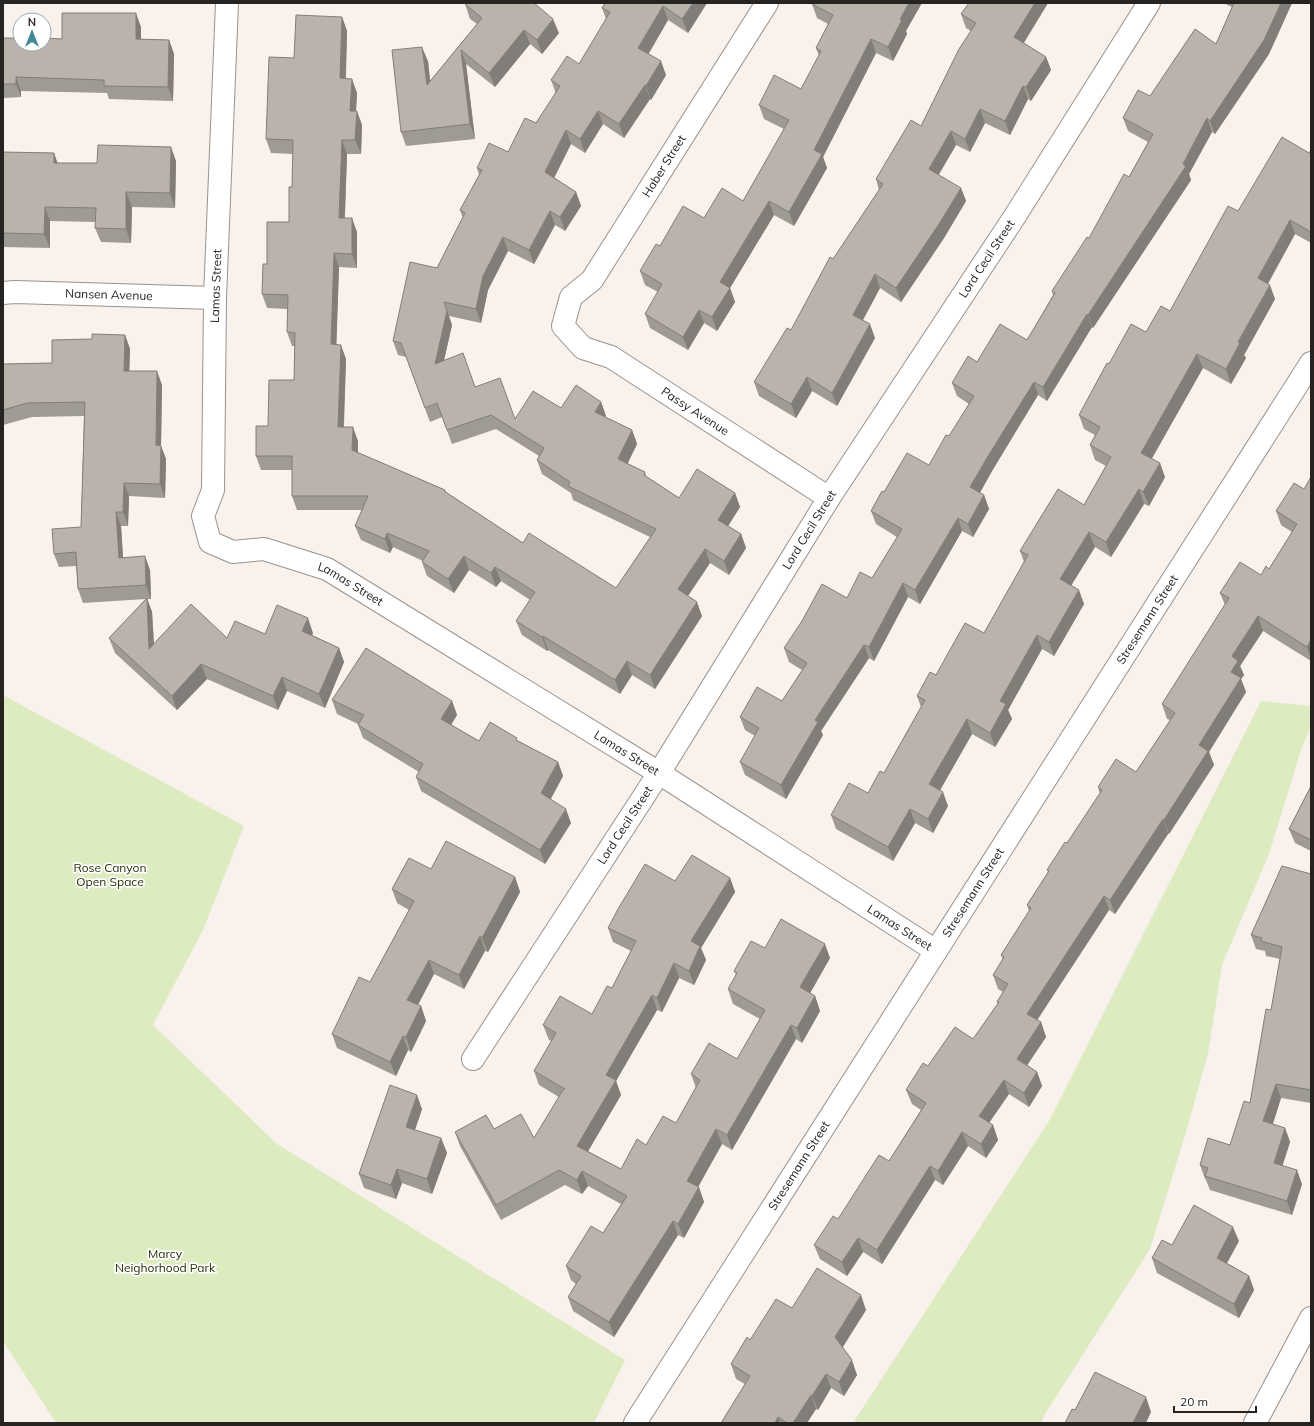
<svg xmlns="http://www.w3.org/2000/svg" width="1314" height="1426" font-family="Mulish,sans-serif">
  <style>
    .green { fill: #ddebc1 }
    .lines { fill: none; stroke-linecap: round; stroke-linejoin: round }
    .minor-casing { stroke: #99928d; stroke-width: 24 }
    .tertiary-casing { stroke: #99928d; stroke-width: 24 }
    .minor { stroke: #fff; stroke-width: 22 }
    .tertiary { stroke: #fff; stroke-width: 22 }
    .wall { fill: #9f9a94 }
    .shaded-wall { fill: #827d78 }
    .building { fill: #b9b3ac; stroke: #827d78 }
    .labels { text-anchor: middle; stroke-width: 3.5; stroke-linejoin: round; paint-order: stroke }
    .street-label { font-size: 12px; fill: #262321; stroke: #fff }
    .park-label { font-size: 12px; fill: #273008; stroke: #fff }
  </style>
  <rect width="100%" height="100%" fill="#f9f1ec"/>
  <g class="green">
    <path d="M3,695L244,826L203,930L153,1025L277,1144L625,1360L594,1423H56L3,1341Z"/>
    <path d="M1261,701L1311,706V726L1301,750L1269,854L1222,965L1208,1054L1186,1132L1150,1249L1045,1414L1041,1423H853L1049,1121Z"/>
  </g>
  <g class="lines">
    <defs>
      <g id="minor">
        <path id="s1" d="M227,3L215,298L213,490L203,516L210,542L233,552L264,549L327,569L659,773L936,951"/>
        <path id="s2" d="M767,3L592,280L571,297L563,326L583,348L611,357L829,498"/>
        <path id="s3" d="M3,293L15,292L215,298"/>
        <path id="s4" d="M473,1059L659,773L829,498L1015,216L1149,3"/>
        <path d="M1255,1423L1311,1318"/>
      </g>
      <g id="tertiary">
        <path id="s5" d="M635,1423L1311,363"/>
      </g>
    </defs>
    <use href="#minor" class="minor-casing"/>
    <use href="#tertiary" class="tertiary-casing"/>
    <use href="#minor" class="minor"/>
    <use href="#tertiary" class="tertiary"/>
  </g>
  <g class="wall">
    <path d="M605,3H707L688,33L668,20L648,54L666,75L651,100L650,99L624,138L603,124L585,153L571,144L554,178L576,192L581,206L565,231L555,225L534,264L508,251L488,290L481,323L449,316L452,325L444,360L475,387L515,419L561,408L601,402L606,416L605,417L632,430L637,444L627,464L645,472L646,476L679,498L735,493L740,507L728,526L741,534L746,548L729,575L710,563L688,596L702,616L655,689L632,675L620,694L548,650L547,651L522,635L516,621L530,600L501,581L496,587L469,570L454,593L427,576L422,562L423,561L393,547L390,553L361,540L355,526L362,510H297L292,496V470H261L256,456L268,426L294,380L295,346H292L287,332V309L267,308L262,294L267,264L289,222L292,187L293,154L271,153L266,139L294,58L342,17L347,31L346,79L357,93L356,111L362,125L361,154H347L345,218L357,232V268L339,267L336,345L346,359L344,427L358,441V453L445,490L446,492L523,543L616,588L650,537L573,500L571,493L542,474L537,460L539,456L496,429L452,444L442,417L430,422L406,357L398,355L393,341L437,268L463,218L460,210L479,175L477,168L508,152L536,123L556,94L551,80L579,64L606,19L602,8Z"/>
    <path d="M969,3H1048L1024,43L1046,57L1051,70L1031,101L1028,99L1010,135L985,123L970,152L956,145L938,175L961,188L966,201L944,238L901,302L880,288L863,320L875,338L837,406L812,391L796,418L759,396L754,382L791,330L833,259L879,190L876,179L921,126L971,31L966,28L961,14Z"/>
    <path d="M1223,3H1292L1269,54L1215,134L1212,132L1189,174L1191,180L1093,328L1092,327L1047,401L1038,395L992,471L980,493L984,495L989,509L973,537L962,531L920,604L908,597L874,661L869,658L821,731L823,735L786,799L745,775L740,762L755,736L745,730L740,717L782,701L802,670L789,662L784,648L847,598L872,578L897,537L876,524L871,511L884,492L929,465L949,436L969,404L957,396L952,383L977,362L1027,340L1053,295L1052,291L1089,238L1129,177L1148,142L1128,131L1123,118L1216,44L1232,7Z"/>
    <path d="M465,4L559,33L542,54L530,44L495,87L466,64L475,139L406,146L401,132L428,61L430,81L477,24L470,19Z"/>
    <path d="M812,4L906,31L907,34L893,61L876,53L823,157L827,168L794,226L774,215L730,288L735,302L717,331L704,323L688,350L650,328L645,314L658,292L645,285L640,271L660,246L704,218L743,201L784,129L764,119L759,105L801,89L819,56L816,48L828,24L817,18Z"/>
    <path d="M141,27V39L169,40L174,54L173,101L109,99L107,93L21,91V97L3,98V38L62,39Z"/>
    <path d="M1311,150V243L1295,234L1268,284L1275,299L1244,355L1246,358L1231,384L1203,368L1152,458L1165,477L1149,506L1144,504L1111,557L1095,547L1071,585L1084,604L1054,656L1042,649L1008,710L1012,719L995,747L972,734L940,790L948,806L933,833L915,823L893,861L836,829L831,815L868,793L884,773L921,707L917,696L936,675L984,633L1024,562L1020,551L1084,505L1106,466L1095,460L1090,445L1095,435L1084,429L1079,415L1109,364L1170,311L1238,211L1309,153Z"/>
    <path d="M3,152L54,153L57,163H97L176,161L175,208L132,207L131,243L101,242L95,228L96,222L50,221V248L3,247V249Z"/>
    <path d="M125,335L130,349L129,371L162,385L161,446L166,459L165,498L129,496L128,526H121L123,558L150,570L151,599H147L152,612L154,644L227,638L265,634L313,633L312,635L339,648L344,662L325,708L287,691L278,710L207,679L177,710L115,653L109,638L146,599L83,603L78,589L76,566L59,567L54,554L81,527L84,416L32,417L3,425V364L52,363L92,339Z"/>
    <path d="M1311,477V661L1263,631L1240,666L1244,675L1241,679L1246,692L1209,752L1214,765L1169,834H1168L1115,914L1109,910L1037,1020L1041,1022L1046,1037L1027,1065L1037,1072L1042,1086L1029,1107L1009,1094L989,1123L993,1125L998,1140L986,1158L968,1146L943,1185L935,1180L882,1264L863,1252L847,1276L820,1259L814,1245L838,1219L889,1161L921,1110L912,1104L906,1090L928,1066L973,1039L998,1003L997,1002L1003,992L998,989L993,975L1003,960L1001,955L1029,911L1027,905L1048,872L1047,870L1067,843L1100,794L1098,787L1136,772L1170,720L1167,719L1162,704L1225,605L1220,593L1261,575L1269,569L1292,532L1281,525L1276,511L1304,489Z"/>
    <path d="M332,700L452,701L457,715L451,725L479,741H518L558,762L563,776L551,799L571,823L545,864L421,791L416,777L419,772L363,738L358,725V724L337,714Z"/>
    <path d="M1311,786V851L1295,843L1289,829Z"/>
    <path d="M431,869L515,877L520,892L488,952L485,951L464,989L434,974L418,1005L421,1006L426,1021L411,1052L408,1050L396,1076L337,1048L332,1034L370,982L409,910L397,903L392,889Z"/>
    <path d="M1311,874V1103L1281,1098L1273,1124L1285,1128L1290,1142L1282,1166L1302,1184L1292,1215L1210,1190L1206,1180L1205,1179L1200,1165L1230,1145L1250,1103L1271,1010L1280,959L1266,956L1265,951L1256,949L1251,935Z"/>
    <path d="M730,878L735,892L701,948L706,960L694,985L679,978L662,1012L657,1010L616,1081L621,1095L588,1151L621,1169L646,1145L676,1123L696,1088L691,1074L737,1059L760,1019L733,1004L728,989L736,975L734,971L765,948L830,958L810,993L815,996L820,1011L802,1043L796,1039L732,1150L722,1144L698,1187L704,1202L684,1238L678,1235L614,1337L573,1311L568,1297L576,1284L571,1280L566,1266L603,1233L621,1204L588,1186L582,1194L565,1185L501,1220L460,1146L455,1132L494,1129L534,1138L559,1097L539,1085L534,1071L551,1041L549,1040L543,1025L592,1014L612,988L631,951L613,942L608,928L675,881Z"/>
    <path d="M422,1109L415,1130L441,1138L447,1153L432,1194L402,1183L396,1199L364,1188L359,1174Z"/>
    <path d="M1239,1241L1227,1263L1249,1276L1254,1290L1239,1318L1157,1273L1152,1258L1172,1245Z"/>
    <path d="M792,1308L866,1310L843,1347L857,1375L844,1396L831,1388L818,1410L816,1409L807,1423H721L745,1384L736,1379L731,1364L750,1340Z"/>
  </g>
  <g class="shaded-wall">
    <path d="M693,3H707L688,33L682,19Z"/>
    <path d="M909,3H922L906,31L907,34L893,61L888,47L900,19Z"/>
    <path d="M1035,3H1048L1019,50L1014,37Z"/>
    <path d="M1281,3H1292L1269,54L1215,134L1210,121Z"/>
    <path d="M663,6L668,20L644,62L638,48Z"/>
    <path d="M136,13L141,27V53L136,39Z"/>
    <path d="M342,17L347,31L345,92L340,78Z"/>
    <path d="M553,19L559,33L542,54L537,40Z"/>
    <path d="M524,30L530,44L495,87L489,73Z"/>
    <path d="M871,39L876,53L823,157L827,168L794,226L789,212L814,150Z"/>
    <path d="M169,40L174,54L173,101L168,87Z"/>
    <path d="M422,47L428,61L432,99L427,85Z"/>
    <path d="M461,50L466,64L475,139L470,124Z"/>
    <path d="M1046,57L1051,70L1031,101L1026,87Z"/>
    <path d="M661,61L666,75L651,100L646,86Z"/>
    <path d="M16,77L21,91V97L16,84Z"/>
    <path d="M352,79L357,93L355,125L350,111Z"/>
    <path d="M645,85L650,99L624,138L619,124Z"/>
    <path d="M1023,86L1028,99L1010,135L1005,121Z"/>
    <path d="M980,109L985,123L970,152L965,139Z"/>
    <path d="M357,111L362,125L361,154L355,140Z"/>
    <path d="M598,111L603,124L585,153L580,139Z"/>
    <path d="M1207,118L1212,132L1189,174L1191,180L1093,328L1088,315L1183,164Z"/>
    <path d="M566,130L571,144L550,186L545,172Z"/>
    <path d="M951,131L956,145L934,183L929,169Z"/>
    <path d="M342,140L347,154L344,232L339,218Z"/>
    <path d="M171,147L176,161L175,208L170,193Z"/>
    <path d="M54,153L59,167L54,163Z"/>
    <path d="M961,188L966,201L944,238L901,302L896,288Z"/>
    <path d="M126,192L132,207L131,243L126,229Z"/>
    <path d="M576,192L581,206L565,231L560,217Z"/>
    <path d="M769,201L774,215L730,288L735,302L717,331L712,317L720,282Z"/>
    <path d="M45,207L50,221V248L44,234Z"/>
    <path d="M550,211L555,225L534,264L529,250Z"/>
    <path d="M352,218L357,232V268L352,254Z"/>
    <path d="M1290,220L1295,234L1263,292L1258,278Z"/>
    <path d="M503,237L508,251L488,290L481,323L476,309L483,276Z"/>
    <path d="M334,253L339,267L336,358L331,344Z"/>
    <path d="M875,274L880,288L858,329L853,315Z"/>
    <path d="M1270,285L1275,299L1244,355L1246,358L1231,384L1226,369L1238,342Z"/>
    <path d="M699,310L704,323L688,350L683,337Z"/>
    <path d="M447,311L452,325L440,378L435,364Z"/>
    <path d="M1087,314L1092,327L1047,401L1043,387Z"/>
    <path d="M870,324L875,338L837,406L832,393Z"/>
    <path d="M125,335L130,349L129,384L124,371Z"/>
    <path d="M341,345L346,359L343,441L338,427Z"/>
    <path d="M1197,354L1203,368L1147,467L1141,453Z"/>
    <path d="M157,371L162,385L161,446L166,459L165,498L160,484L156,445Z"/>
    <path d="M807,377L812,391L796,418L791,404Z"/>
    <path d="M1034,382L1038,395L992,471L975,501L970,487L987,458Z"/>
    <path d="M601,402L606,416L600,426L595,412Z"/>
    <path d="M353,427L358,441V464L352,450Z"/>
    <path d="M632,430L637,444L623,473L618,459Z"/>
    <path d="M1160,463L1165,477L1149,506L1143,492Z"/>
    <path d="M124,483L129,496L128,526L123,512Z"/>
    <path d="M1139,489L1144,504L1111,557L1106,542Z"/>
    <path d="M735,493L740,507L723,534L718,520Z"/>
    <path d="M984,495L989,509L973,537L968,524Z"/>
    <path d="M116,512L121,526L124,572L119,558Z"/>
    <path d="M958,518L962,531L920,604L915,590Z"/>
    <path d="M1089,532L1095,547L1066,594L1060,579Z"/>
    <path d="M387,533L393,547L390,553L385,539Z"/>
    <path d="M741,534L746,548L729,575L724,561Z"/>
    <path d="M705,549L710,563L683,603L678,589Z"/>
    <path d="M145,556L150,570L151,599L146,585Z"/>
    <path d="M464,556L469,570L454,593L448,579Z"/>
    <path d="M495,567L501,581L496,587L491,573Z"/>
    <path d="M903,583L908,597L874,661L869,647Z"/>
    <path d="M1079,590L1084,604L1054,656L1049,642Z"/>
    <path d="M147,598L152,612L155,663L149,649Z"/>
    <path d="M697,602L702,616L655,689L650,675Z"/>
    <path d="M1258,616L1263,631L1240,666L1244,675L1241,679L1246,692L1209,752L1214,765L1169,834L1164,820L1199,745L1231,672L1232,656Z"/>
    <path d="M308,618L313,633L307,645L302,631Z"/>
    <path d="M1037,635L1042,649L1008,710L1012,719L995,747L990,733L1000,701Z"/>
    <path d="M543,636L548,650L547,651L542,637Z"/>
    <path d="M1311,640V659L1307,647Z"/>
    <path d="M864,645L869,658L821,731L823,735L786,799L781,785L815,720Z"/>
    <path d="M339,648L344,662L325,708L319,694Z"/>
    <path d="M627,661L632,675L620,694L615,680Z"/>
    <path d="M201,664L207,679L177,710L172,696Z"/>
    <path d="M282,677L287,691L278,710L273,696Z"/>
    <path d="M452,701L457,715L446,733L441,719Z"/>
    <path d="M967,719L972,734L935,799L929,784Z"/>
    <path d="M558,762L563,776L546,807L541,793Z"/>
    <path d="M943,792L948,806L933,833L928,819Z"/>
    <path d="M566,809L571,823L545,864L540,850Z"/>
    <path d="M910,809L915,823L893,861L888,847Z"/>
    <path d="M1163,819L1168,834L1115,914L1110,900Z"/>
    <path d="M515,877L520,892L488,952L482,938Z"/>
    <path d="M730,878L735,892L701,948L706,960L694,985L689,971L691,941Z"/>
    <path d="M1104,896L1109,910L1032,1028L1027,1014Z"/>
    <path d="M480,936L485,951L464,989L459,975Z"/>
    <path d="M825,944L830,958L805,1002L800,987Z"/>
    <path d="M429,960L434,974L413,1014L407,1000Z"/>
    <path d="M674,963L679,978L662,1012L657,998Z"/>
    <path d="M652,995L657,1010L616,1081L621,1095L583,1160L577,1146L606,1075Z"/>
    <path d="M815,996L820,1011L802,1043L797,1028Z"/>
    <path d="M421,1006L426,1021L411,1052L406,1037Z"/>
    <path d="M1041,1022L1046,1037L1022,1073L1017,1059Z"/>
    <path d="M791,1025L796,1039L732,1150L727,1135Z"/>
    <path d="M403,1036L408,1050L396,1076L390,1062Z"/>
    <path d="M1037,1072L1042,1086L1029,1107L1024,1093Z"/>
    <path d="M1004,1080L1009,1094L984,1130L979,1116Z"/>
    <path d="M1276,1084L1281,1098L1269,1135L1263,1121Z"/>
    <path d="M417,1095L422,1109L411,1141L406,1127Z"/>
    <path d="M993,1125L998,1140L986,1158L981,1144Z"/>
    <path d="M1285,1128L1290,1142L1279,1177L1274,1163Z"/>
    <path d="M716,1129L722,1144L693,1196L687,1181Z"/>
    <path d="M962,1132L968,1146L943,1185L938,1171Z"/>
    <path d="M441,1138L447,1153L432,1194L427,1179Z"/>
    <path d="M930,1166L935,1180L882,1264L877,1250Z"/>
    <path d="M397,1169L402,1183L396,1199L391,1185Z"/>
    <path d="M1297,1170L1302,1184L1292,1215L1287,1201Z"/>
    <path d="M582,1171L588,1186L582,1194L577,1180Z"/>
    <path d="M699,1187L704,1202L684,1238L678,1224Z"/>
    <path d="M673,1221L678,1235L614,1337L609,1322Z"/>
    <path d="M1233,1227L1239,1241L1222,1272L1217,1258Z"/>
    <path d="M858,1238L863,1252L847,1276L842,1262Z"/>
    <path d="M1249,1276L1254,1290L1239,1318L1234,1304Z"/>
    <path d="M861,1295L866,1310L840,1351L835,1337Z"/>
    <path d="M852,1360L857,1375L844,1396L839,1382Z"/>
    <path d="M826,1374L831,1388L818,1410L812,1396Z"/>
    <path d="M811,1395L816,1409L807,1423H793Z"/>
    <path d="M1146,1397L1151,1412L1146,1423H1133Z"/>
    <path d="M778,1417L780,1423H775Z"/>
  </g>
  <g class="building">
    <path d="M466,3H534L553,19L537,40L524,30L489,73L461,50L470,124L401,132L392,50L422,47L427,85L482,18L465,4Z"/>
    <path d="M605,3H693L682,19L663,6L638,48L661,61L646,86L645,85L619,124L598,111L580,139L566,130L545,172L576,192L560,217L550,211L529,250L503,237L483,276L476,309L444,302L447,311L435,364L463,353L475,387L500,378L515,419L533,391L561,408L576,385L601,402L595,412L632,430L618,459L645,472L644,475L679,498L697,469L735,493L718,520L741,534L724,561L705,549L678,589L697,602L650,675L627,661L615,680L543,636L542,637L516,621L535,592L495,567L491,573L464,556L448,579L422,562L429,551L387,533L385,539L355,526L368,496H292V456H256V426H268L269,380H294L295,333L287,332L288,295L262,294L263,264H267V222H289V187H292L293,140L266,139L269,57L294,58L296,15L342,17L340,78L352,79L350,111H357L355,140H342L339,218H352V254L334,253L331,344L341,345L338,427H353L352,450L445,490L444,491L523,543L529,533L616,588L656,529L568,486L570,482L537,460L544,448L491,415L447,430L437,403L425,408L401,343L393,341L410,262L437,268L465,213L460,210L482,170L477,168L489,143L508,152L525,118L536,123L560,86L551,80L567,56L579,64L610,12L602,8Z"/>
    <path d="M813,3H909L900,19L902,20L888,47L871,39L814,150L822,154L789,212L769,201L720,282L730,288L712,317L699,310L683,337L645,314L662,284L640,271L656,244L660,246L683,206L704,218L722,188L743,201L789,120L759,105L774,75L801,89L821,51L816,48L833,15L812,4Z"/>
    <path d="M969,3H1035L1014,37L1046,57L1026,87L1023,86L1005,121L980,109L965,139L951,131L929,169L961,188L939,224L896,288L875,274L853,315L870,324L832,393L807,377L791,404L754,382L787,328L791,330L830,257L833,259L883,184L876,179L911,120L921,126L959,49L976,23L961,14Z"/>
    <path d="M1234,3H1281L1264,40L1210,121L1207,118L1183,164L1186,166L1088,315L1087,314L1043,387L1034,382L987,458L970,487L984,495L968,524L958,518L915,590L903,583L869,647L864,645L815,720L818,722L781,785L740,762L759,728L740,717L757,687L782,701L807,663L784,648L802,621L822,584L847,598L860,572L872,578L902,529L871,511L882,491L884,492L907,453L929,465L946,435L949,436L974,396L952,383L968,356L977,362L1000,324L1027,340L1055,293L1052,291L1087,237L1089,238L1124,174L1129,177L1153,134L1123,118L1138,90L1150,96L1195,29L1216,44Z"/>
    <path d="M62,13H136V39L169,40L168,87L104,86V80L16,77V84H3V38H20V44H44V38L62,39Z"/>
    <path d="M1282,137L1309,153L1311,150V232L1290,220L1258,278L1270,285L1238,342L1240,343L1226,369L1197,354L1141,453L1160,463L1143,492L1139,489L1106,542L1089,532L1060,579L1079,590L1049,642L1037,635L1000,701L1006,704L990,733L967,719L929,784L943,792L928,819L910,809L888,847L831,815L849,783L868,793L880,771L884,773L925,700L917,696L930,672L936,675L965,623L984,633L1028,555L1020,551L1058,489L1084,505L1111,457L1090,445L1100,427L1079,415L1107,363L1109,364L1131,324L1146,332L1161,306L1170,311L1228,206L1238,211Z"/>
    <path d="M98,145L171,147L170,193L126,192V229L95,228L96,208L45,207L44,234L3,233V152L54,153V163H97Z"/>
    <path d="M92,334L125,335L124,371H157L156,445L161,446L160,484L124,483L123,512H116L119,558L145,556L146,585L78,589L76,552L54,554L52,529L81,527L85,402L27,403L3,410V364L52,363V340L92,339Z"/>
    <path d="M1311,477V640L1307,647L1258,616L1232,656L1238,661L1231,672L1241,678L1199,745L1208,751L1164,820L1163,819L1110,900L1104,896L1027,1014L1041,1022L1017,1059L1037,1072L1024,1093L1004,1080L979,1116L993,1125L981,1144L962,1132L938,1171L930,1166L877,1250L858,1238L842,1262L814,1245L833,1216L838,1219L879,1155L889,1161L926,1103L906,1090L923,1063L928,1066L955,1027L973,1039L999,1002H997L1008,984L993,975L1004,957L1001,955L1031,908L1027,905L1049,871L1047,870L1065,842L1067,843L1102,790L1098,787L1116,759L1136,772L1175,713L1162,704L1229,598L1220,593L1240,562L1261,575L1266,566L1269,569L1297,524L1276,511L1294,483L1304,489Z"/>
    <path d="M147,598L149,649L191,604L227,638L235,621L265,634L277,605L308,618L302,631L339,648L319,694L282,677L273,696L201,664L172,696L109,638Z"/>
    <path d="M366,648L452,701L441,719L479,741L490,722L517,738L516,740L558,762L541,793L566,809L540,850L416,777L423,764L358,725L364,715L332,700Z"/>
    <path d="M1311,786V840L1289,829Z"/>
    <path d="M446,841L515,877L482,938L480,936L459,975L429,960L407,1000L421,1006L406,1037L403,1036L390,1062L332,1034L359,977L370,982L414,901L392,889L409,858L431,869Z"/>
    <path d="M692,855L730,878L691,941L700,946L689,971L674,963L657,998L652,995L606,1075L616,1080L577,1146L621,1169L637,1139L646,1145L663,1116L676,1123L700,1080L691,1074L709,1043L737,1059L765,1010L728,989L737,973L734,971L751,941L765,948L781,919L825,944L800,987L815,996L797,1028L791,1025L727,1135L716,1129L687,1181L699,1187L678,1224L673,1221L609,1322L568,1297L581,1276L566,1266L591,1226L603,1233L627,1196L582,1171L577,1180L559,1170L496,1205L455,1132L486,1115L494,1129L521,1114L534,1138L563,1090L565,1089L534,1071L556,1033L543,1025L560,996L592,1014L607,986L612,988L636,941L608,928L618,909L645,864L675,881Z"/>
    <path d="M1282,866L1311,874V1090L1276,1084L1263,1121L1285,1128L1274,1163L1297,1170L1287,1201L1205,1176L1208,1168L1200,1165L1208,1138L1230,1145L1244,1101L1250,1103L1266,1009L1271,1010L1282,947L1261,941L1262,938L1251,935Z"/>
    <path d="M390,1085L417,1095L406,1127L441,1138L427,1179L397,1169L391,1185L359,1174Z"/>
    <path d="M1194,1205L1233,1227L1217,1258L1249,1276L1234,1304L1152,1258L1162,1240L1172,1245Z"/>
    <path d="M817,1268L861,1295L835,1337L852,1360L839,1382L826,1374L812,1396L811,1395L793,1423H787L778,1417L775,1423H721L750,1376L731,1364L747,1337L750,1340L776,1299L792,1308Z"/>
    <path d="M1095,1372L1146,1397L1133,1423H1065L1072,1409L1075,1410Z"/>
  </g>
  <g class="labels">
    <g class="street-label">
      <text transform="translate(664 166) rotate(-58)" y="4">Haber Street</text>
      <text dy="4" stroke="none"><textPath href="#s4" startOffset="951">Lord Cecil Street</textPath></text>
      <text transform="translate(216 286) rotate(-88)" y="4">Lamas Street</text>
      <text dy="4" stroke="none"><textPath href="#s3" startOffset="106">Nansen Avenue</textPath></text>
      <text dy="4" stroke="none"><textPath href="#s2" startOffset="544">Passy Avenue</textPath></text>
      <text dy="4" stroke="none"><textPath href="#s4" startOffset="627">Lord Cecil Street</textPath></text>
      <text dy="4" stroke="none"><textPath href="#s1" startOffset="692">Lamas Street</textPath></text>
      <text dy="4" stroke="none"><textPath href="#s5" startOffset="953">Stresemann Street</textPath></text>
      <text dy="4" stroke="none"><textPath href="#s1" startOffset="1016">Lamas Street</textPath></text>
      <text dy="4" stroke="none"><textPath href="#s4" startOffset="279">Lord Cecil Street</textPath></text>
      <text dy="4" stroke="none"><textPath href="#s5" startOffset="629">Stresemann Street</textPath></text>
      <text dy="4" stroke="none"><textPath href="#s1" startOffset="1340">Lamas Street</textPath></text>
      <text dy="4" stroke="none"><textPath href="#s5" startOffset="305">Stresemann Street</textPath></text>
    </g>
    <g class="park-label">
      <text x="110" y="872">Rose Canyon<tspan x="110" dy="14">Open Space</tspan></text>
      <text x="165" y="1258">Marcy<tspan x="165" dy="14">Neighorhood Park</tspan></text>
    </g>
  </g>
  <rect width="1314" height="1426" fill="none" stroke="#262321" stroke-width="8"/>
  <g transform="translate(32 32)"><circle r="19" fill="#ffffff" stroke="#a8a7a6"/>
  <path d="M0-3L7 15L0 10L-7 15Z" fill="#438a92"/>
  <text y="-6" font-size="11" font-weight="bold" text-anchor="middle" fill="#262321">N</text>
  </g>
  <path d="M1174 1406v6h82v-6" fill="none" stroke="#262321" stroke-width="2"/>
  <text x="1180" y="1406" font-size="12" fill="#262321" stroke="#ffffff" stroke-width="3" paint-order="stroke">20 m</text>
</svg>
